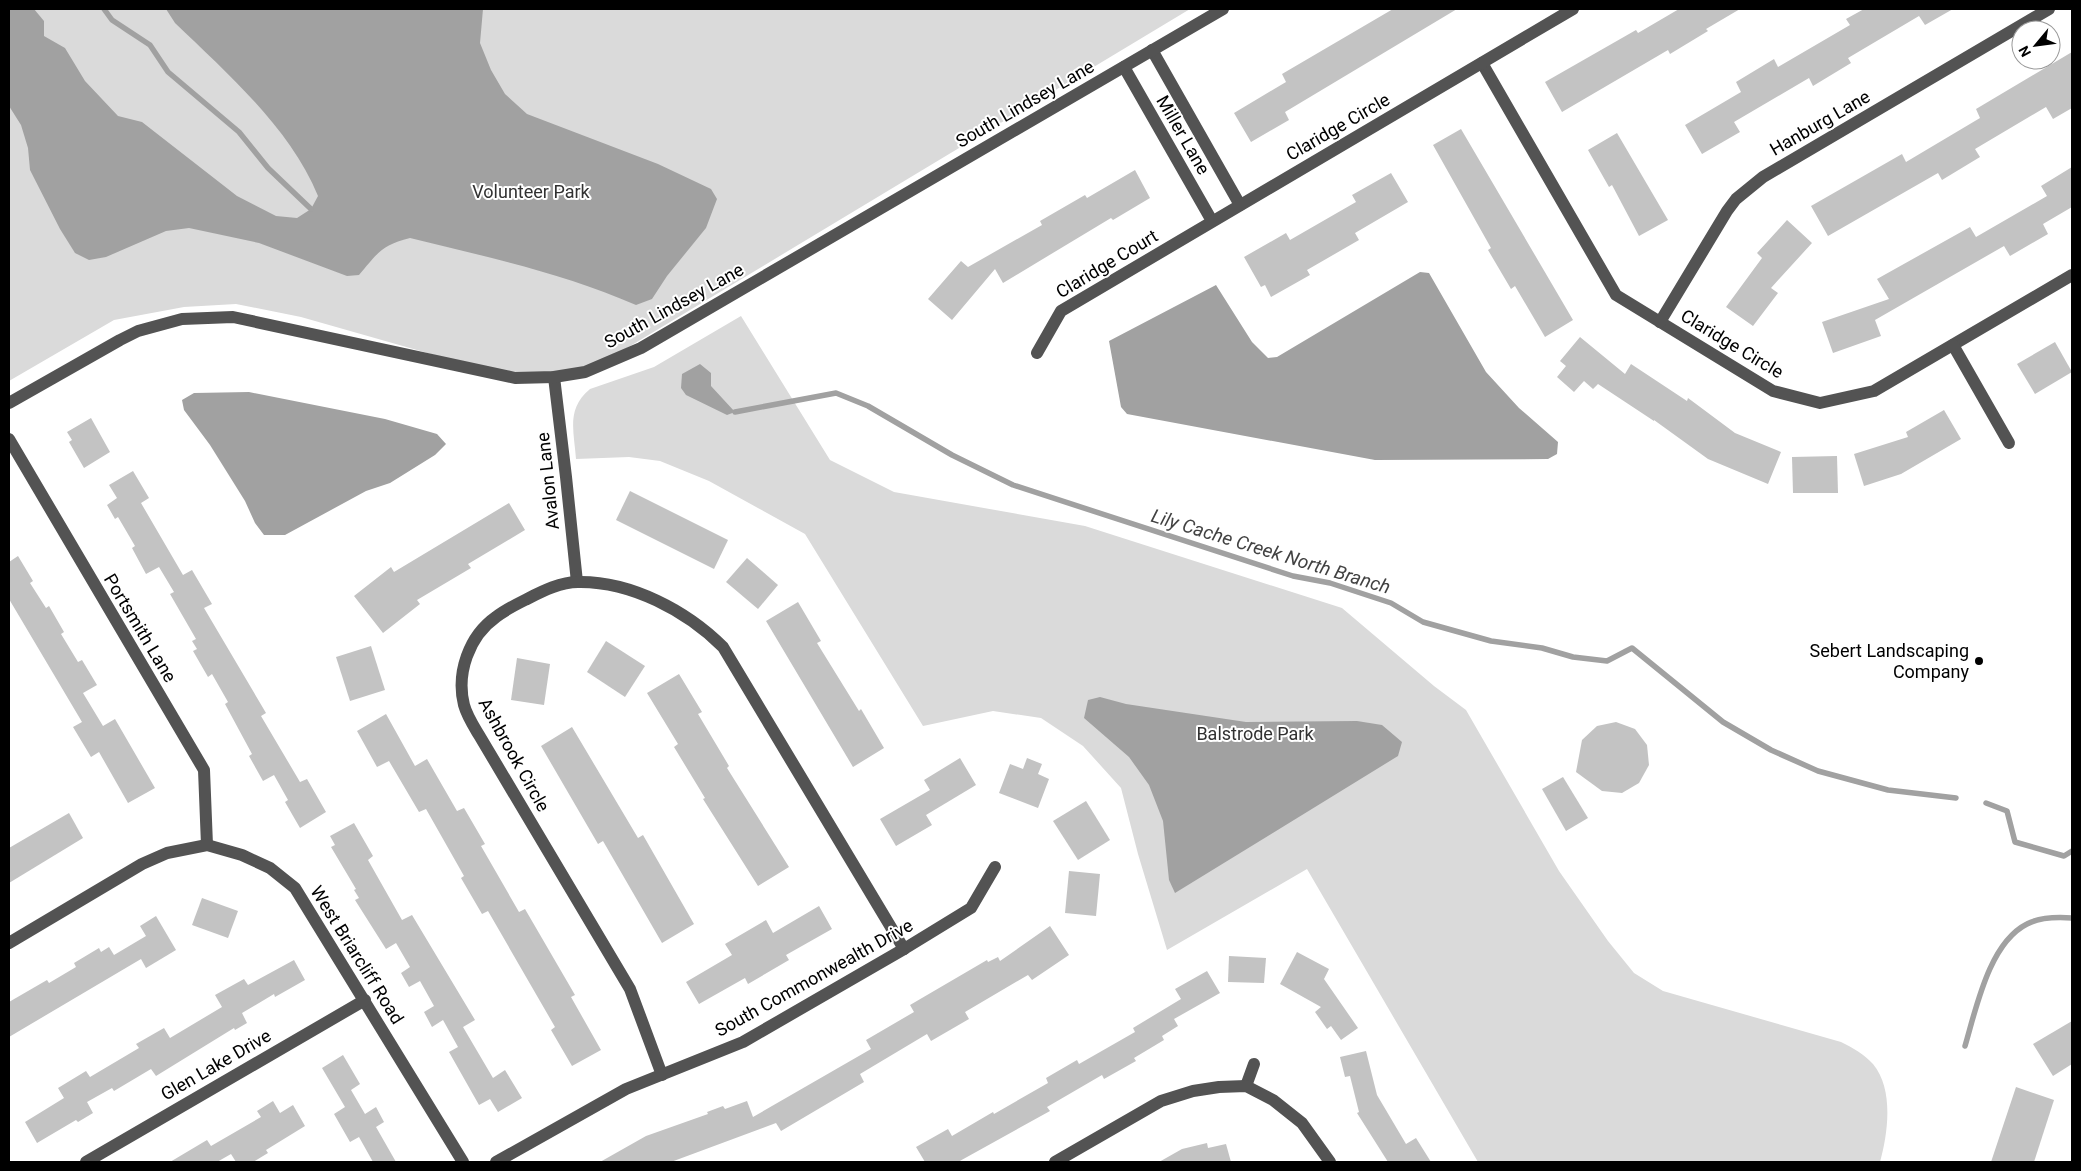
<svg xmlns="http://www.w3.org/2000/svg" width="2081" height="1171" font-family="Roboto,sans-serif">
  <style>
    .green { fill: #dadada }
    .water { fill: #a1a1a1 }
    .lines { fill: none; stroke-linecap: round; stroke-linejoin: round }
    .stream { stroke: #a1a1a1; stroke-width: 5.5 }
    .building { fill: #c3c3c3 }
    .minor { stroke: #535353; stroke-width: 12 }
    .poi-dot { fill: #000; stroke: #fff; stroke-width: 2 }
    .labels { text-anchor: middle; stroke-width: 4; stroke-linejoin: round; paint-order: stroke }
    .street-label { font-size: 18px; fill: #000; stroke: #fff }
    .park-label { font-size: 18px; fill: #313131; stroke: #fff }
    .poi-label { font-size: 18px; fill: #000; stroke: #fff; text-anchor: end }
    .water-label { font-size: 19px; font-style: italic; fill: #424242; stroke: #fff }
  </style>
  <rect width="100%" height="100%" fill="#fff"/>
  <g class="green">
    <path d="M9,9H1190L592,369L515,378L301,317L236,304L184,307L114,320L9,381Z"/>
    <path d="M741,316L830,460L894,492L1085,526L1342,608L1434,686L1466,710L1559,871L1608,941L1634,973L1663,991L1841,1042C1853,1048 1864,1054 1873,1064C1894,1089 1888,1133 1880,1162H1478L1307,869L1167,950L1138,854L1121,788L1083,746L1041,718L993,711L923,726L805,534L709,481L660,461L629,457L576,459C574,431 566,409 590,389L654,367Z"/>
  </g>
  <g class="water">
    <path d="M9,9H34L44,21V36L65,48L85,81L118,116L142,122L237,196L276,216L297,218L311,209L318,196C290,128 227,73 175,23L166,9H483L480,43L491,70L505,94L527,114L658,164L711,189L717,199L706,228L667,276L652,299L636,305C563,273 487,257 410,238C381,245 377,254 359,275L347,276L259,243L189,228L166,231L106,257L89,260L75,253L60,229L30,170L28,148L21,125L9,106Z"/>
    <path d="M1420,272L1429,273L1486,372L1519,408L1558,442L1557,454L1548,459L1375,460L1127,414L1121,407L1109,341L1216,285L1252,342L1268,358L1277,357Z"/>
    <path d="M700,364L711,373V386L735,412L727,415L686,395L681,388L682,374Z"/>
    <path d="M249,392L385,419L437,434L446,444L435,455L390,483L366,491L285,535H264L255,523L245,501L210,445L184,410L182,400L194,393Z"/>
    <path d="M1100,697L1126,704L1246,722L1357,721L1382,725L1402,742L1398,756L1175,893L1169,880L1163,821L1149,785L1129,757L1084,718L1088,700Z"/>
  </g>
  <g class="lines">
    <g class="stream">
      <path d="M104,9L112,20L150,45L168,72L239,132L268,168L311,209"/>
      <path d="M735,412L836,393L868,406L952,455L1013,485L1293,576L1330,583L1391,603L1423,622L1491,641L1542,648L1573,657L1607,661L1632,648L1723,722L1771,750L1818,771L1888,790L1956,798"/>
      <path d="M1986,803L2007,811L2015,842L2064,856L2072,851"/>
      <path d="M1965,1046C1976,1009 1989,943 2027,924C2040,917 2058,917 2072,918"/>
    </g>
  </g>
  <g class="building">
    <path d="M1393,9H1457L1285,112L1289,120L1251,142L1234,113L1286,82L1282,74Z"/>
    <path d="M1679,9H1740L1706,29L1708,31L1670,54L1668,50L1562,112L1545,82L1636,30L1638,33Z"/>
    <path d="M1864,9H1953L1925,25L1919,16L1848,58L1851,63L1813,86L1809,78L1734,122L1740,132L1702,154L1685,125L1741,92L1736,82L1774,59L1778,67L1850,25L1846,19Z"/>
    <path d="M2072,52V108L2053,119L2046,107L1975,149L1980,157L1942,180L1938,173L1828,236L1811,206L1902,154L1906,162L1980,118L1976,109Z"/>
    <path d="M1461,129L1573,320L1545,337L1515,286L1511,289L1488,250L1491,248L1433,145Z"/>
    <path d="M1617,133L1668,220L1639,236L1612,185L1609,187L1588,150Z"/>
    <path d="M2072,167V207L2043,224L2048,234L2010,256L2004,246L1875,320L1881,336L1833,353L1822,322L1889,299L1877,279L1970,227L1976,237L2047,196L2041,186Z"/>
    <path d="M1135,170L1150,198L1113,220L1111,218L1003,283L995,269L952,320L928,299L961,261L968,267L1042,225L1040,221L1085,195L1087,198Z"/>
    <path d="M1391,173L1408,202L1355,233L1359,240L1307,270L1310,275L1271,297L1265,285L1261,287L1244,257L1286,233L1290,240L1356,202L1352,195Z"/>
    <path d="M1787,220L1812,243L1771,288L1778,293L1753,326L1726,307L1762,258L1757,253Z"/>
    <path d="M1580,337L1625,374L1631,364L1687,401L1688,398L1735,433L1781,452L1768,484L1708,459L1654,420V421L1598,384L1593,389L1584,381L1574,392L1557,377L1566,366L1560,361Z"/>
    <path d="M2055,342L2072,372L2035,394L2017,364Z"/>
    <path d="M1944,410L1961,439L1901,474L1864,486L1854,454L1908,437L1906,432Z"/>
    <path d="M91,418L110,452L84,468L69,442L72,440L67,432Z"/>
    <path d="M1837,456L1838,493H1793L1792,457Z"/>
    <path d="M133,471L149,498L141,503L183,575L192,570L212,604L204,608L266,713L261,716L300,782L307,779L326,812L300,828L285,802L288,800L274,775L263,781L249,756L252,754L225,704L228,702L212,674L208,677L193,651L197,649L192,641L196,639L170,594L174,592L159,567L146,574L132,548L135,546L118,517L115,519L107,505L117,498L109,485Z"/>
    <path d="M630,491L728,540L714,569L616,520Z"/>
    <path d="M509,503L525,530L468,564L471,568L417,600L420,604L383,633L354,596L391,567L394,572Z"/>
    <path d="M18,556L33,581L30,583L46,608L49,606L64,632L61,634L78,662L82,660L97,685L83,693L103,726L115,719L155,788L128,803L99,752L91,757L73,727L82,722L9,599V562Z"/>
    <path d="M747,558L778,585L758,609L726,582Z"/>
    <path d="M798,602L821,641L817,643L859,711L861,709L884,748L853,767L766,621Z"/>
    <path d="M606,641L645,666L625,697L587,672Z"/>
    <path d="M371,646L385,690L350,701L336,657Z"/>
    <path d="M517,658L550,664L544,705L511,700Z"/>
    <path d="M679,674L702,712L698,714L729,766L727,768L789,867L758,886L703,799L705,798L674,747L678,744L647,693Z"/>
    <path d="M386,714L415,766L427,759L457,811L464,808L485,844L481,846L519,912L525,909L575,995L571,997L601,1050L572,1066L551,1030L555,1027L488,911L482,914L461,878L464,876L426,809L419,812L389,761L377,767L357,731Z"/>
    <path d="M1616,722L1635,729L1647,745L1649,765L1639,783L1622,793L1602,791L1576,772L1582,740L1597,726Z"/>
    <path d="M572,727L638,838L643,835L694,924L662,943L603,841L598,844L541,746Z"/>
    <path d="M960,758L976,785L926,815L932,825L896,846L880,819L930,790L924,780Z"/>
    <path d="M1027,758L1042,764L1038,774L1049,779L1038,808L999,793L1010,764L1023,769Z"/>
    <path d="M1563,777L1588,818L1566,831L1542,789Z"/>
    <path d="M1086,801L1110,840L1078,860L1053,821Z"/>
    <path d="M69,813L83,838L9,883V848Z"/>
    <path d="M354,823L373,856L368,860L402,920L412,915L475,1020L463,1027L493,1078L505,1070L522,1098L498,1112L490,1099L479,1105L449,1052L458,1047L443,1020L432,1027L424,1012L434,1006L420,981L409,987L401,973L410,967L396,943L386,949L355,900L359,898L354,890L356,889L331,847L335,845L330,836Z"/>
    <path d="M1069,871L1100,874L1096,916L1065,913Z"/>
    <path d="M202,898L238,911L228,938L192,925Z"/>
    <path d="M819,906L832,929L786,955L789,960L748,984L745,978L699,1004L686,982L732,955L725,944L766,920L773,933Z"/>
    <path d="M156,916L176,950L146,968L141,959L9,1037V1002L47,980L49,983L76,967L74,963L99,948L101,952L109,947L114,955L146,936L140,926Z"/>
    <path d="M1050,926L1069,955L1032,980L1028,975L965,1012L969,1019L931,1041L927,1034L860,1074L864,1082L781,1131L776,1123L671,1162H600L646,1136L708,1114L707,1112L723,1106L725,1109L747,1101L753,1117L871,1049L866,1040L914,1012L910,1005L987,960L988,962L998,957L1000,961Z"/>
    <path d="M1297,952L1329,969L1324,979L1358,1028L1341,1040L1331,1026L1327,1029L1315,1012L1321,1007L1280,984Z"/>
    <path d="M1229,956L1266,958L1264,983L1228,982Z"/>
    <path d="M294,960L305,980L275,997L274,994L242,1013L247,1023L235,1030L234,1028L156,1076L151,1069L114,1091L112,1088L87,1102L93,1113L78,1122L76,1120L37,1143L25,1122L64,1098L58,1088L86,1071L90,1077L139,1048L136,1044L164,1028L170,1038L222,1007L215,995L244,979L248,985Z"/>
    <path d="M1207,971L1220,993L1174,1019L1178,1026L1162,1036L1164,1040L1134,1058L1136,1061L1104,1079L1102,1075L1047,1107L1050,1111L958,1162H925L916,1147L948,1129L952,1136L993,1112L994,1114L1048,1083L1046,1078L1077,1060L1079,1064L1135,1032L1133,1028L1181,999L1175,989Z"/>
    <path d="M2072,1021V1064L2053,1076L2033,1044Z"/>
    <path d="M1366,1051L1377,1095L1406,1144L1416,1138L1431,1162H1388L1357,1113L1359,1112L1350,1076L1345,1077L1340,1057Z"/>
    <path d="M343,1055L360,1084L351,1090L365,1114L376,1107L384,1122L376,1127L396,1162H373L359,1137L350,1142L334,1114L345,1107L322,1068Z"/>
    <path d="M2016,1087L2054,1100L2034,1162H1991Z"/>
    <path d="M273,1101L280,1113L293,1105L305,1126L266,1150L268,1153L253,1162H236L231,1154L217,1162H170L207,1140L211,1146L261,1117L257,1111Z"/>
    <path d="M1207,1143L1208,1148L1226,1144L1231,1162H1159L1182,1149Z"/>
  </g>
  <g class="lines">
    <g class="minor">
      <path d="M1152,50L1240,205"/>
      <path d="M1482,63L1616,295L1773,391L1820,403L1874,391L2072,275"/>
      <path d="M1124,67L1212,221"/>
      <path d="M1660,322L1727,211L1736,199L1763,177L2049,9"/>
      <path d="M1953,345L2009,443"/>
      <path d="M1037,353L1061,311L1573,9"/>
      <path d="M554,377L566,477L577,582"/>
      <path d="M9,403L120,340L138,331L182,319L233,317L515,378L554,377L585,372L641,348L1223,9"/>
      <path d="M9,439L204,770L207,845"/>
      <path d="M9,943L142,864L167,853L207,845L242,855L270,868L295,888L463,1162"/>
      <path d="M662,1075L630,989L479,735C473,725 467,716 464,705C456,673 469,636 496,617C505,610 515,605 525,600C541,592 560,582 578,582C631,581 687,611 723,647L904,949"/>
      <path d="M1246,1086L1254,1064"/>
      <path d="M86,1162L365,1000"/>
      <path d="M496,1162L626,1089L743,1042L904,949L971,908L995,867"/>
      <path d="M1055,1162L1161,1101L1193,1091L1219,1087L1246,1086L1273,1100L1302,1123L1330,1162"/>
    </g>
  </g>
  <circle class="poi-dot" cx="1979" cy="661" r="5"/>
  <g class="labels">
    <g class="street-label">
      <text transform="translate(1025 104) rotate(-30)" y="6">South Lindsey Lane</text>
      <text transform="translate(1820 123) rotate(-30)" y="6">Hanburg Lane</text>
      <text transform="translate(1338 127) rotate(-30)" y="6">Claridge Circle</text>
      <text transform="translate(1183 135) rotate(60)" y="6">Miller Lane</text>
      <text transform="translate(1107 264) rotate(-31)" y="6">Claridge Court</text>
      <text transform="translate(674 306) rotate(-29)" y="6">South Lindsey Lane</text>
      <text transform="translate(1732 344) rotate(31)" y="6">Claridge Circle</text>
      <text transform="translate(548 481) rotate(-96)" y="6">Avalon Lane</text>
      <text transform="translate(140 628) rotate(59)" y="6">Portsmith Lane</text>
      <text transform="translate(514 755) rotate(61)" y="6">Ashbrook Circle</text>
      <text transform="translate(357 955) rotate(58)" y="6">West Briarcliff Road</text>
      <text transform="translate(814 978) rotate(-29)" y="6">South Commonwealth Drive</text>
      <text transform="translate(216 1065) rotate(-30)" y="6">Glen Lake Drive</text>
    </g>
    <g class="park-label">
      <text x="531" y="198">Volunteer Park</text>
      <text x="1255" y="740">Balstrode Park</text>
    </g>
    <g class="poi-label">
      <text x="1969" y="657">Sebert Landscaping<tspan x="1969" dy="21">Company</tspan></text>
    </g>
    <g class="water-label">
      <text transform="translate(1271 551) rotate(17)" y="7">Lily Cache Creek North Branch</text>
    </g>
  </g>
  <rect width="2081" height="1171" fill="none" stroke="#000000" stroke-width="20"/>
  <g transform="translate(2036 45) rotate(241)"><circle r="24" fill="#ffffff" stroke="#999999"/>
  <path d="M0-4L9 19L0 12L-9 19Z" fill="#000000"/>
  <text y="-8" font-size="14" font-weight="bold" text-anchor="middle" fill="#000000">N</text>
  </g>
</svg>
